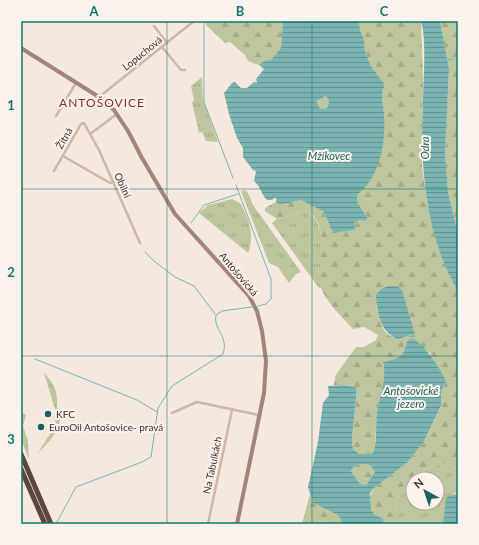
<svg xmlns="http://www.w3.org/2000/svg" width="479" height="545" font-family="Lato,sans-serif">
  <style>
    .grass { fill: url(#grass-tufts) }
    .forest { fill: url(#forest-firs); fill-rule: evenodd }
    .water { fill: url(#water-rules); fill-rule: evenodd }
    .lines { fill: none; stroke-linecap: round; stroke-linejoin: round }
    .stream { stroke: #7bb5b1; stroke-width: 1 }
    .street { stroke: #cfb6a9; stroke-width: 2.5 }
    .secondary { stroke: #a3847a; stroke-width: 4 }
    .highway { stroke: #5d4540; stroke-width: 5 }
    .grid { fill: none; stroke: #0f766e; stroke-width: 1; stroke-opacity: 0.55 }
    .poi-dot { fill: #1a615e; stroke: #fcf3ec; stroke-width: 1.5 }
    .labels { text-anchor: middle; stroke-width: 4; stroke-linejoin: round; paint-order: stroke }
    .street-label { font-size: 10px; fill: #3b2d29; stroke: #fcf3ec }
    .poi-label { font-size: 10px; fill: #3b2d29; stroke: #fcf3ec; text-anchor: start }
    .water-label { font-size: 11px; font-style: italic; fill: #1a615e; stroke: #fcf3ec }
    .quarter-label { font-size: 12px; letter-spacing: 1px; fill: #92291b; stroke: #fcf3ec }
    .neatline { fill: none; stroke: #0f766e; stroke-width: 1.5 }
    .grid-label { font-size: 13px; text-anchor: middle; font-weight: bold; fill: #0f766e }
  </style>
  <defs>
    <pattern id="grass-tufts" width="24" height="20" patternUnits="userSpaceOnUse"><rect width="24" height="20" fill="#bdc69d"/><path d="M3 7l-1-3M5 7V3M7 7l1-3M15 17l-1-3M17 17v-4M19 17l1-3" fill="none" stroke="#a3aa87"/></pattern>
    <pattern id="forest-firs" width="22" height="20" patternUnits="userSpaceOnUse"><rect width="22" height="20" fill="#bdc69d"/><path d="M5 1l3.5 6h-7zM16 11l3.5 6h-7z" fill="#a3aa87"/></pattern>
    <pattern id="water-rules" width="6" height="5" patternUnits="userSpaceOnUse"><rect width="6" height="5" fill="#7bb5b1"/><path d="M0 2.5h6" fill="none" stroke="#669490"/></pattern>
  </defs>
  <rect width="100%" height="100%" fill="#f5e8de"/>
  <g class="grass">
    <path d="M202,77L203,99L213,128L199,133L192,102L194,101L191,86Z"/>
    <path d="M213,128L218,142L206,141L202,132Z"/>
    <path d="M244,190L247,191L253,205L301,272L296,274L289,283L278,267L269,263L241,191Z"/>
    <path d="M232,199L240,203C249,218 255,237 248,253L199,213L208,205Z"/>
    <path d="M305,211C329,219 321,267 321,287L319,288L272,223L277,219Z"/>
    <path d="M44,373C53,382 58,391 57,405C57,410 60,413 60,418C60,432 46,445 37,454L50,434L57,416Z"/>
    <path d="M21,412L26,415L23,426L28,441L29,460L21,439Z"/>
    <path d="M446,463L458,470V491L452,495L443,524H396L399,517L394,510L398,498L413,482V503H437V479H416L425,469Z"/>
  </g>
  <g class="forest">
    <path d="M206,21H283L281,48L271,61H264L259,65L248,61L245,55L230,42L225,43L206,25Z"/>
    <path d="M359,21H421L423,78L422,166L427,203L451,279L458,292V470L446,463L425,469L416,479H413V482L398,498L394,510L399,517L396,524H383L384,519C382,518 377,517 375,515C367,510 369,495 374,488L408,462L424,441L441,407V393L446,380L434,363L430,353L411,338L407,341C403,359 400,357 383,362C387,378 380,395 377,412C375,426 377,439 373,453L359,454L353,449L352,439L357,389L344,385H334L335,376L356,347H364L376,340L378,335L364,327L353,329C342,317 327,303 321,288C314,269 334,221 305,211L277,219L265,211V208L276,202L280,205L301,200L324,212L333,233L354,230V223L359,220L364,221L368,219L357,202V194C380,178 385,138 384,113C383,103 380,94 385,85L371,66L365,51L364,40L360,30ZM376,305L408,312L415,334C385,345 382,330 376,305Z"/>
    <path d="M440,21H458V234L448,192L445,154L449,69Z"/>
    <path d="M326,96L329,101L327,108L320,110L315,101Z"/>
    <path d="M361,464L370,465L375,472L366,485L360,484L351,471L354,466Z"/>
    <path d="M310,494L313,503L336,514L341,519V524H302Z"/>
  </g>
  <g class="water">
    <path d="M283,21H359L360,30L364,40L365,51L371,66L385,85C380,94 383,103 384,113C386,140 381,177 357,195V202L368,219L364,221L359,220L354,223L355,230L333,233L324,212L301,200L280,205L276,202V197L272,200H267C261,194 261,187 254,181L256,171L253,170L243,157V148L237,138L229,114L224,93L232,83L235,82L241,88H247L254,82L257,83L256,79L264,69L259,65L264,61L271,60L281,48ZM326,96L329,101L327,108L320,109L316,101Z"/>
    <path d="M421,21H440L449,69L445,154L448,192L458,234V292C425,233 420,169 423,103C423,82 427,40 421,21Z"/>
    <path d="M389,286H397L402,290L415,334L398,339C380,333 377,312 376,295L381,289Z"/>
    <path d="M411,338C426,344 438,367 446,380L441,393V406L424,441L408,462L374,488L370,493L371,510L375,515L384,519L383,524H341V519L336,514L313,503L308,487L318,442L323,403L329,395L328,386L344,385L357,388L352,439L353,449L359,454L373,453C378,439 375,426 377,412C380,395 387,378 383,362C400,357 403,359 407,341ZM361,464L370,465L375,472L366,485L360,484L351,471L354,466Z"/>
    <path d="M458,493V524H443L446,498Z"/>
  </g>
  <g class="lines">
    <g class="stream">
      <path d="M204,21V102L233,178"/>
      <path d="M456,59H458"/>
      <path d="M447,60L453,59"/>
      <path d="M236,185L271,279V299L266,304L258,306"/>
      <path d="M191,223L204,205L238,194"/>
      <path d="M145,252L154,261L175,277L194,286L215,314"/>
      <path d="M35,359L137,400L157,412"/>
      <path d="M56,524L76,487L142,462L151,457L158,408L172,386L223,354C229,336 213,330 216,315L222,311L252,307"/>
    </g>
    <g class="street">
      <path d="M154,26L167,43"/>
      <path d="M162,47L181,70H185"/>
      <path d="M99,97L194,21"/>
      <path d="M56,116L76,83"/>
      <path d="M90,134L117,114"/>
      <path d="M63,156L110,183L113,182"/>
      <path d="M54,171L81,124L84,123L99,150L140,243"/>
      <path d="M172,413L197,402L259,415"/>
      <path d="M208,524L232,410"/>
    </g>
    <path class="secondary" d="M21,48L99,97L114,110L128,131L142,158L175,214L249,296L257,311L262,331L266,361L264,393L237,524"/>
    <g class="highway">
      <path d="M21,454L51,524"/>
      <path d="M21,469L45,524"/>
    </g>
  </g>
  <path class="grid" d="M167,21V524M312,21V524M21,189H458M21,356H458"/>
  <g class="poi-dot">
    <circle cx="48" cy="414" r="4"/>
    <circle cx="41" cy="427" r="4"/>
  </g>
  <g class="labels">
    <g class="street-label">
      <text transform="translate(142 53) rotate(-39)" y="4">Lopuchová</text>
      <text transform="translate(64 138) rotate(-60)" y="4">Žitná</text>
      <text transform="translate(123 185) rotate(66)" y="4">Obilní</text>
      <text transform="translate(239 274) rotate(50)" y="4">Antošovická</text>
      <text transform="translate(212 465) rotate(-78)" y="4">Na Tabulkách</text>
    </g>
    <g class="poi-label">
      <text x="56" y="418">KFC</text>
      <text x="49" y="431">EuroOil Antošovice- pravá</text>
    </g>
    <g class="water-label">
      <text transform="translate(425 148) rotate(-89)" y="4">Odra</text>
      <text x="329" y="160">Mžíkovec</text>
      <text x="411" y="395">Antošovické<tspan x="411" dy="13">jezero</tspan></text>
    </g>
    <g class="quarter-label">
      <text x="102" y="107">ANTOŠOVICE</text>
    </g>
  </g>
  <rect width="479" height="545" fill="none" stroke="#fcf3ec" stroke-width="44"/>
  <g transform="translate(425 491) rotate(320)"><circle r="19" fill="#fcf3ec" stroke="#afa49e"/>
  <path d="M0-3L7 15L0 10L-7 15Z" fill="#1a615e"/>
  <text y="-6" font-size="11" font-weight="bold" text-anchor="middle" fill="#3b2d29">N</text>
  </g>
  <rect x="22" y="22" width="435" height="501" class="neatline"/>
  <g class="grid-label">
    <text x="94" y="16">A</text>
    <text x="240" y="16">B</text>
    <text x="384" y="16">C</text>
    <text x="11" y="110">1</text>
    <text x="11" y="277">2</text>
    <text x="11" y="444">3</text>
  </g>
</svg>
